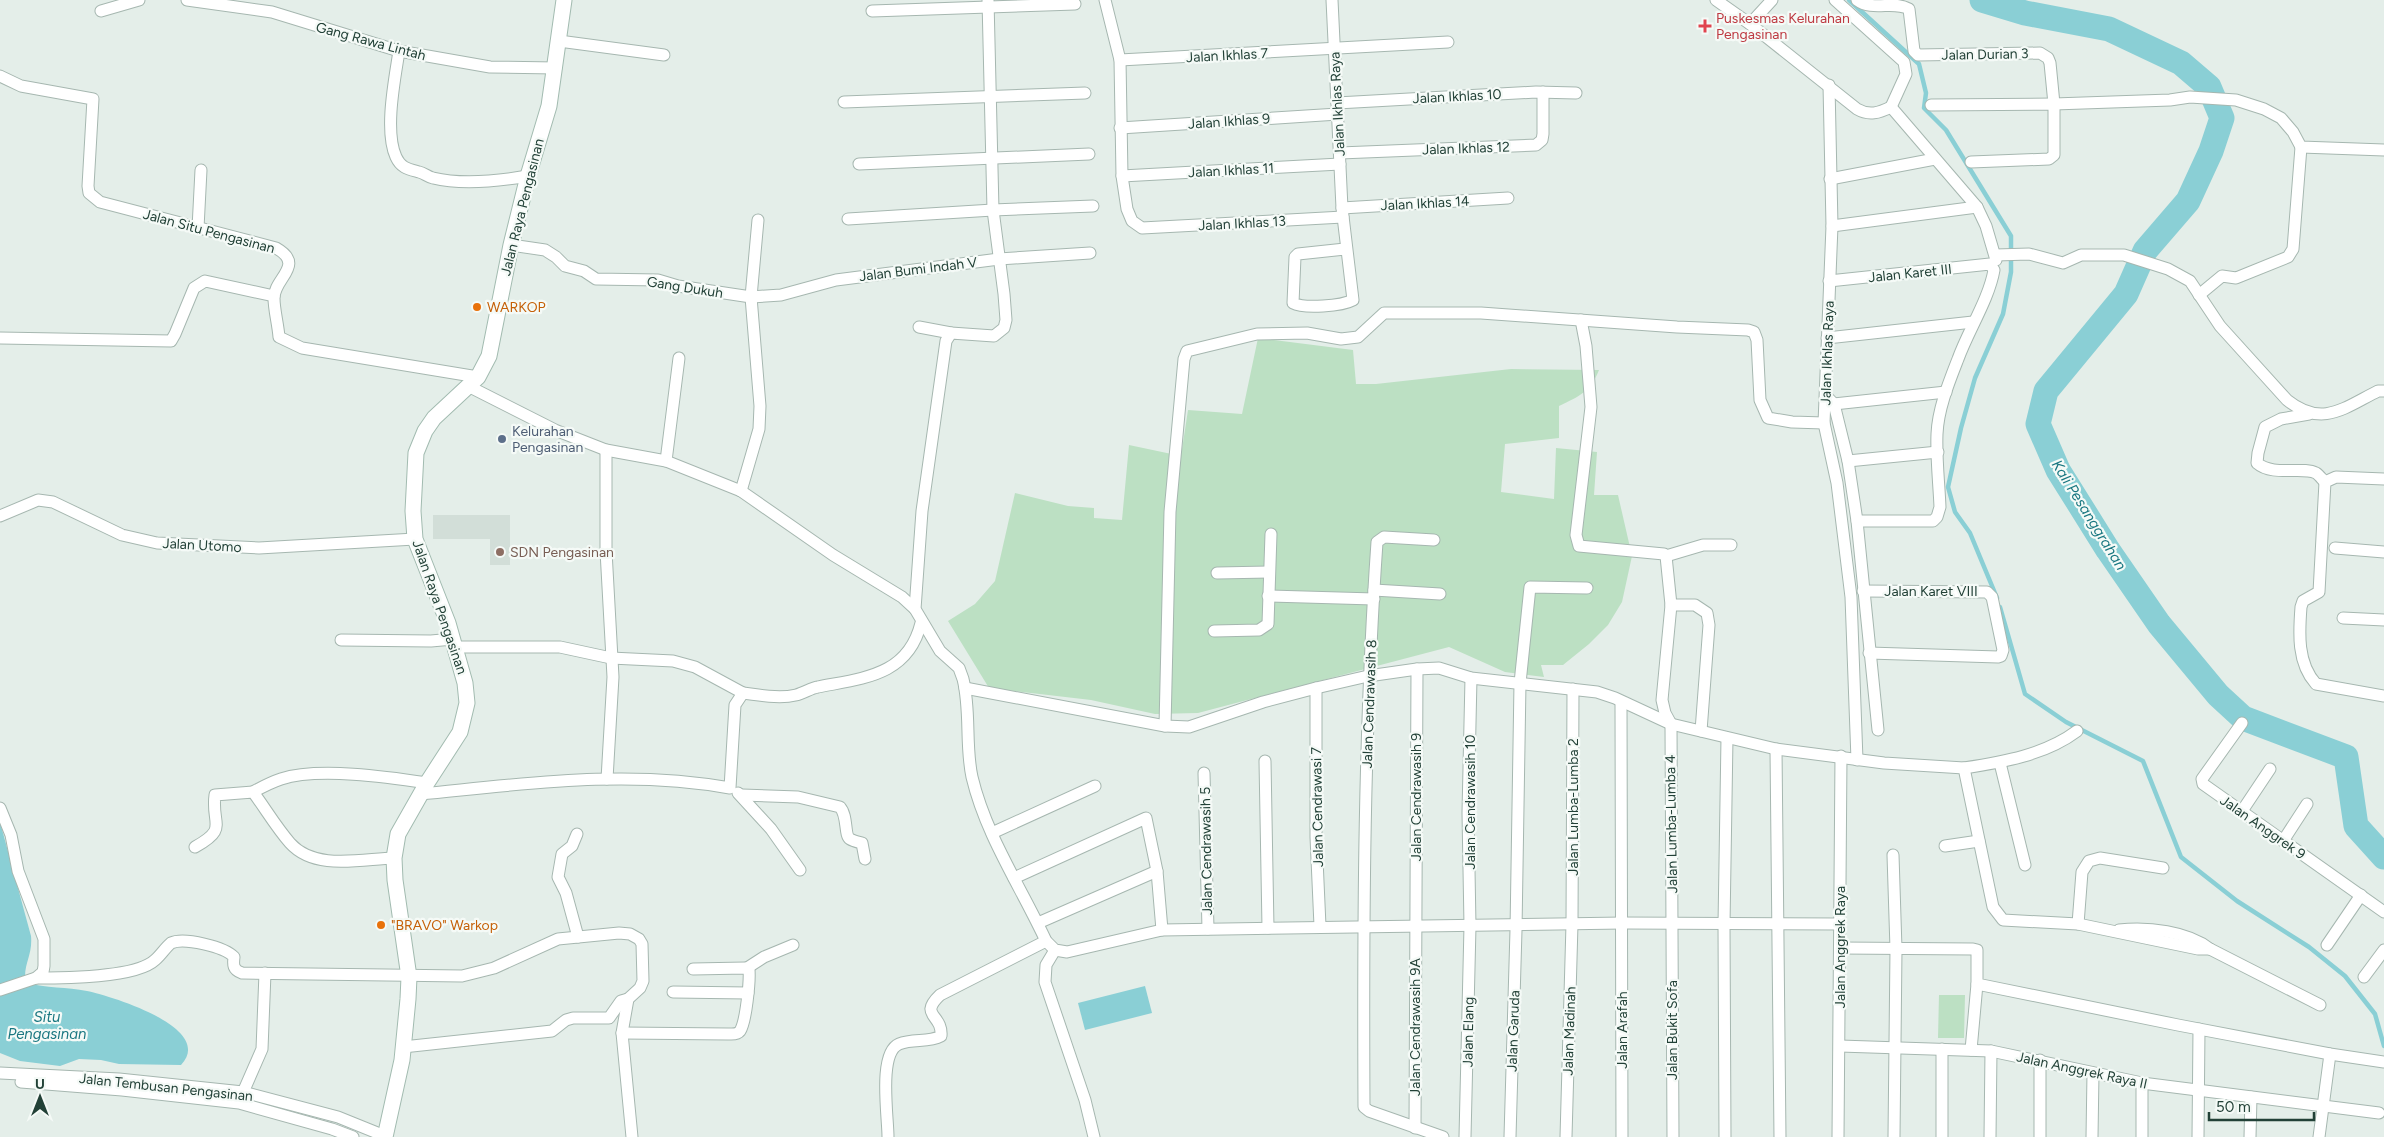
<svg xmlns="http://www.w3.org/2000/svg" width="2384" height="1137" font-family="Figtree,sans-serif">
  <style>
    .built { fill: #d2ded8 }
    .green { fill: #bce0c3 }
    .water { fill: #8acfd5 }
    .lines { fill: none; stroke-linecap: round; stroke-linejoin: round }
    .stream { stroke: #8acfd5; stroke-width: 4.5 }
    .river { stroke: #8acfd5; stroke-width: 25 }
    .minor-casing { stroke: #a6b7b0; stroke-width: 13 }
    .secondary-casing { stroke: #a2bbb0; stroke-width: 17 }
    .minor { stroke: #fff; stroke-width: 11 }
    .secondary { stroke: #fff; stroke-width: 15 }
    .health-dot { fill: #e0444e; stroke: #f5faf7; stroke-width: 2 }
    .food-dot { fill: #e8710a; stroke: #f5faf7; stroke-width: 2 }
    .service-dot { fill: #5c6f8a; stroke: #f5faf7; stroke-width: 2 }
    .education-dot { fill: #8d6e63; stroke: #f5faf7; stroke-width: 2 }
    .labels { text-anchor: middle; stroke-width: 4.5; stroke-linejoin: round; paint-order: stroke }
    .health-label { font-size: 14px; fill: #be3a42; stroke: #f5faf7; text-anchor: start }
    .street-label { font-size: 14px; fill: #224137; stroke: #f5faf7 }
    .food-label { font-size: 14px; fill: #c56008; stroke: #f5faf7; text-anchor: start }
    .service-label { font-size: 14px; fill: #4e5e75; stroke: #f5faf7; text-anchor: start }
    .education-label { font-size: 14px; fill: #785e54; stroke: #f5faf7; text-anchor: start }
    .water-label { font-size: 15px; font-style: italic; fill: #197781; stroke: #f5faf7 }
  </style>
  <rect width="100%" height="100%" fill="#e4eee9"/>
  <path class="built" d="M433,515H510V565H490V539H433Z"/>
  <g class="green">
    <path d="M1258,338L1353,350L1356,384H1376L1511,369L1599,370C1590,392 1580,396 1559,406V438L1505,444L1501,492L1554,499L1556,448L1597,452L1594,495H1618L1632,556L1622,602L1608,625L1589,644L1563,665H1541L1544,677L1505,672L1449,647L1198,713L1155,714L1091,700L989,688L948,621L975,604L995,581L1015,493L1068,506L1094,508V518L1122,520L1129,445L1181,456L1188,410L1242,414Z"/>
    <path d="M1939,995H1965L1964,1038H1938Z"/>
  </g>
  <g class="water">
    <path d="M0,822L31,936C33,956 22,966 26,983C46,988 67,987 87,991C111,996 216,1028 181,1065L119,1064L101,1060L79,1059L60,1066L20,1061L0,1053Z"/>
    <path d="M1145,986L1152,1013L1085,1030L1078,1003Z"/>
  </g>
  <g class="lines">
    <g class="stream">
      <path d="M1849,0L1919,64L1926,93L1924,108L1946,130L2011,236V272L2003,314L1975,378L1961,428L1948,487L1955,512L1970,533L1997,598"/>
      <path d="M2000,607L2025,694L2066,722L2143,761L2181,857L2237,901L2309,947L2345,976L2375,1014L2384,1046"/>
    </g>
    <path class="river" d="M1982,0L2025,13L2109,29L2181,63L2209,87L2222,118L2211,151L2188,201L2145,251L2126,294L2046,391L2038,424L2058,470L2108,550L2159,624L2218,695L2243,718L2346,757L2356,826L2384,857"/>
    <defs>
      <g id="minor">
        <path d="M187,0L272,12L399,51L490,67L556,68"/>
        <path d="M988,0L993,210L1004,294L1006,320L1004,328L994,336L951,333L946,341L922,511L915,609L940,651L959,668L963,679C971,711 965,745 972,777C986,836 1021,887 1046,941L1055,950L1067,952L1162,930L1623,923L1840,924"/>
        <path d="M1105,0L1120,60L1122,176L1127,209L1132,221L1142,228L1343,217"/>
        <path d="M1332,0L1342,208L1353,300C1342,306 1304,309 1293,303L1295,257L1298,254L1345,249"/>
        <path d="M1716,0L1750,24L1857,109C1869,116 1879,113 1891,107"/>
        <path d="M1835,0L1904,62L1906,74L1891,107"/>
        <path d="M1857,0C1873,12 1893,0 1909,9L1914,51L1918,55L2040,53L2048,58L2050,63L2054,104L2170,100L2190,97L2236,100L2264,109L2281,118L2293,132L2301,147L2384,150"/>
        <path d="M101,11L139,0"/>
        <path d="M872,11L1075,4"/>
        <path d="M1750,24L1772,0"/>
        <path d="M559,41L664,55"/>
        <path d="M399,51C395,78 384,131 396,157C401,168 408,169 419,172C424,173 428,177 433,178C462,185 499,181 528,176"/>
        <path d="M1120,60L1448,42"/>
        <path d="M0,76L21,86L93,99L88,186L89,193L100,202L276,248C306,265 274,278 274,298C274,310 278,324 279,337L302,348L478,377"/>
        <path d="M1829,85L1832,226L1824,423L1837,483L1851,597L1857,760"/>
        <path d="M844,102L1085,93"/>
        <path d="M1337,103L1536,92L1576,93"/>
        <path d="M1931,105L2054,104V155L2049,159L1971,162"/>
        <path d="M1891,107L1977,207L1986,226L1996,260"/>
        <path d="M1120,128L1338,114"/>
        <path d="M1340,153L1536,145L1542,140L1543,134V92"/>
        <path d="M859,164L1089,154"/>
        <path d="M1122,176L1340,164"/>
        <path d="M1830,179L1935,159"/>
        <path d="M1342,208L1508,198"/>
        <path d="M848,219L993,210L1093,206"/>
        <path d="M1832,226L1977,207"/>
        <path d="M198,228L201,170"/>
        <path d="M511,245L545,250L556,257L565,266L584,271L596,279L658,280L678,286L751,297L781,295L836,280L999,259L1090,253"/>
        <path d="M1996,255L2029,254L2063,263L2081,255H2124L2168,269L2190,281L2220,326L2287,400C2322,428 2344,408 2378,391H2384"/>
        <path d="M1829,281L1990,264L1994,270C1989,299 1968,331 1958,359C1949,382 1938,409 1937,434C1936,458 1939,483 1940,507L1937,517L1933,521H1857"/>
        <path d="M2199,295L2222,276L2236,278L2288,257L2293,249L2301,147"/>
        <path d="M1581,320L1586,346L1591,407L1576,535L1579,546L1664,554L1666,556L1671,605H1695L1707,613L1709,625L1701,731"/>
        <path d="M919,327L951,333"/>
        <path d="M0,338L171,341L175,334L194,288L205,281L274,296"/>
        <path d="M1827,338L1973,322"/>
        <path d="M470,387L555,430L606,450L666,461L741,491L833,555L902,597L915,609"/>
        <path d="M1826,396L1834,404L1848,461L1857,521L1878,730"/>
        <path d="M1834,404L1946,392"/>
        <path d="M2309,414L2281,419L2265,427L2258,453L2257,463C2273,477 2302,466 2316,473C2319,475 2322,479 2325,482"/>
        <path d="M606,450V551L613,677L607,779"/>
        <path d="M666,461L679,358"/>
        <path d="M1848,461L1938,452"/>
        <path d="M2384,479L2336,477L2325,482L2319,592L2303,601L2301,607C2299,633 2297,663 2316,684L2384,696"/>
        <path d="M741,491L759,429L760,406L751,297L758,220"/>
        <path d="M0,516L38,500L53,502L122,535L157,543L259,548L415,539"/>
        <path d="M1434,540L1384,537L1377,542C1364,730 1363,919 1364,1107L1369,1111L1443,1137"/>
        <path d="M2335,548L2384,552"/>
        <path d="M1666,556L1703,545H1731"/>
        <path d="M1217,573L1269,572"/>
        <path d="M1374,590L1440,594"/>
        <path d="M1863,591L1987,592L1992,597L2003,650L2001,656L1998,657L1869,653"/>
        <path d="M1268,596L1374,599"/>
        <path d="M1671,605L1662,700L1665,713L1671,724L1673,1137"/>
        <path d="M2343,618L2384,620"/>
        <path d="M1214,631L1259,630L1268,624L1271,534"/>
        <path d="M341,640L431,641L453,639"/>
        <path d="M455,647H560L611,658L673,661L695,667L743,693"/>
        <path d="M965,688L1165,726L1189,727L1263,702L1316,688L1368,676L1417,669L1439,668L1471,678L1597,692L1615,698L1671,724L1776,749L1884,763L1964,768L1993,907L2003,920L2078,924L2198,949H2210"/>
        <path d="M1316,688V837L1320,926"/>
        <path d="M1621,702L1622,1137"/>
        <path d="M2242,723L2202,779L2203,784L2384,912"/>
        <path d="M1165,726L1170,512L1184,359L1187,351L1257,334L1307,333L1341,339L1358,337L1384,313H1481L1677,327L1748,330L1754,332L1757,340L1760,400L1768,418L1792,422L1824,423"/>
        <path d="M1776,749L1780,1137"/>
        <path d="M1265,761L1268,928"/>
        <path d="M2000,763L2025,865"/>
        <path d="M1964,768C2003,762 2045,755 2077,731"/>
        <path d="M1204,773L1208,929"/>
        <path d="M253,792C262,787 272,782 281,779C318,767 388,777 427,783"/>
        <path d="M738,793L771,829L800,870"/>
        <path d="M420,794C524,784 627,769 730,788L735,705L743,693C760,695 779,699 796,695C804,693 811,688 818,687C863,678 908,676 921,623"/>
        <path d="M742,795L798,797L840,807C848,816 844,835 850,839C853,841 858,842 862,843L865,859"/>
        <path d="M0,808L11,835L18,871L44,939V966L43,972L36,978L0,990"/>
        <path d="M2242,811L2270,769"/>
        <path d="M992,833L1095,786"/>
        <path d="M577,834L572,846L562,854L558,877L566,893L578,937"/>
        <path d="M2283,841L2307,804"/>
        <path d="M1945,846L1979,841"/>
        <path d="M195,847C229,828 211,825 215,795L253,792C265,808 276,827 290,843C315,871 361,859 394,858"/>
        <path d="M1893,855L1896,949L1894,1137"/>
        <path d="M1014,878L1146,818L1157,871L1162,930"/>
        <path d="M1038,923L1157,871"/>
        <path d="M2078,924L2082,872L2089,861L2100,858L2163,868"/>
        <path d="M2119,930C2148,927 2187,931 2210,949L2320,1005"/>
        <path d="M2327,945L2361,895"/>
        <path d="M1840,948L1973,949L1977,950V984L2178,1025L2330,1054L2384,1062"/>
        <path d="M1055,950L1046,965L1045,982L1085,1100L1094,1137"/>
        <path d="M747,968L764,957L793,945"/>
        <path d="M2364,977L2384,950"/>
        <path d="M36,978C63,978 136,978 155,960C161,955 165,948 171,943C184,937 225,947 234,957C233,965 233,970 242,973L462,976L494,968L558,939L619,933L630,934L639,939L642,944L643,981L640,988L628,999L622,1033L632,1137"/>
        <path d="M673,992L748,993"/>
        <path d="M622,1033L728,1034C732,1034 737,1035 740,1031C746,1022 750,981 749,970L745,968L693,969"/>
        <path d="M1840,1046L1991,1051L2142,1083L2379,1113"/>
        <path d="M403,1047L552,1031L566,1020L573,1018H609L621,1001L628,999"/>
        <path d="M1971,1050L1977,984"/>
        <path d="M2040,1060V1137"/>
        <path d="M0,1073L119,1079L243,1092L338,1117L385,1136"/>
        <path d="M21,1082L122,1090L239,1103L332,1129L353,1137"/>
        <path d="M2142,1083V1137"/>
        <path d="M241,1097L262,1049L265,973"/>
        <path d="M1415,1128L1417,669"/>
        <path d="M888,1137C888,1116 878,1053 899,1044C913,1038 928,1043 941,1036C943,1014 918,1016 940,995L1046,941"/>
        <path d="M1465,1137L1470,926L1468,813L1471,678"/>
        <path d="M1510,1137L1516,930L1520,683L1530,587L1587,588"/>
        <path d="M1566,1137L1572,924L1573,689"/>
        <path d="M1725,1137L1724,925L1727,738"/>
        <path d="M1838,1137L1841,756"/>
        <path d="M1942,1137V1049"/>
        <path d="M1990,1137L1991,1051"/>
        <path d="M2092,1137L2093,1073"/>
        <path d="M2198,1137L2199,1029"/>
        <path d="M2250,1137L2251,1097"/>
        <path d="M2319,1137L2330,1054"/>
      </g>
      <path id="secondary" d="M385,1137L402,1060L408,999L409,977L395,880L394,858L398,834L427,783L460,732L467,703L465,683L448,623L415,539L413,511L416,453L425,431L434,418L478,377L489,356L511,245L528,176L549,106L564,0"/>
    </defs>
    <use href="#minor" class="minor-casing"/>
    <use href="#secondary" class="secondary-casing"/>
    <use href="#minor" class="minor"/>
    <use href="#secondary" class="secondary"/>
  </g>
  <path class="health-dot" d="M1702.5 18.5h5v5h5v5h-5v5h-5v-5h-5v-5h5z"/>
  <g class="food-dot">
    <circle cx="477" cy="307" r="5"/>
    <circle cx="381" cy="925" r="5"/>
  </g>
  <circle class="service-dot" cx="502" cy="439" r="5"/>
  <circle class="education-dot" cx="500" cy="552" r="5"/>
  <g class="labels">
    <g class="health-label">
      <text x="1716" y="23">Puskesmas Kelurahan<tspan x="1716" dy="16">Pengasinan</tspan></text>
    </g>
    <g class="street-label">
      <text transform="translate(371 41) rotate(15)" y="5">Gang Rawa Lintah</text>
      <text transform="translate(1985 54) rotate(-1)" y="5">Jalan Durian 3</text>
      <text transform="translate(1227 55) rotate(-3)" y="5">Jalan Ikhlas 7</text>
      <text transform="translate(1457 96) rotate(-3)" y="5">Jalan Ikhlas 10</text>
      <text transform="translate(1337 104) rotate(-93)" y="5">Jalan Ikhlas Raya</text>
      <text transform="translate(1229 121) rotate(-4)" y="5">Jalan Ikhlas 9</text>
      <text transform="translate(1466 148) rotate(-2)" y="5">Jalan Ikhlas 12</text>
      <text transform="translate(1231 170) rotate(-3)" y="5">Jalan Ikhlas 11</text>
      <text transform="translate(1425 203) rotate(-3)" y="5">Jalan Ikhlas 14</text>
      <text transform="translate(522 207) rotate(-76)" y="5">Jalan Raya Pengasinan</text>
      <text transform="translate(1242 223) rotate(-3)" y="5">Jalan Ikhlas 13</text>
      <text transform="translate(209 231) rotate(15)" y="5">Jalan Situ Pengasinan</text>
      <text transform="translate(918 269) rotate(-7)" y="5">Jalan Bumi Indah V</text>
      <text transform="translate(1910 273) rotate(-6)" y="5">Jalan Karet III</text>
      <text transform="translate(685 287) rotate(9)" y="5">Gang Dukuh</text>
      <text transform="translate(1827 353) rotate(-88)" y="5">Jalan Ikhlas Raya</text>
      <text transform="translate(202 545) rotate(3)" y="5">Jalan Utomo</text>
      <text x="1931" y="596">Jalan Karet VIII</text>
      <text transform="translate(440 607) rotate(71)" y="5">Jalan Raya Pengasinan</text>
      <text transform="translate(1369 704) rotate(-88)" y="5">Jalan Cendrawasih 8</text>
      <text transform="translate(1416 797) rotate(-90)" y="5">Jalan Cendrawasih 9</text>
      <text transform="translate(1470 802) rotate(-90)" y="5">Jalan Cendrawasih 10</text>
      <text transform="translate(1317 807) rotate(-91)" y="5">Jalan Cendrawasi 7</text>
      <text transform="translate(1573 807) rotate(-90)" y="5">Jalan Lumba-Lumba 2</text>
      <text transform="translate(1671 824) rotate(-91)" y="5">Jalan Lumba-Lumba 4</text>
      <text transform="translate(2263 827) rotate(35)" y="5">Jalan Anggrek 9</text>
      <text transform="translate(1206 851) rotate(-91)" y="5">Jalan Cendrawasih 5</text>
      <text transform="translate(1840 947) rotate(-90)" y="5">Jalan Anggrek Raya</text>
      <text transform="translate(1415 1027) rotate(-90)" y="5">Jalan Cendrawasih 9A</text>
      <text transform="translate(1622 1030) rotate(-90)" y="5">Jalan Arafah</text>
      <text transform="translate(1672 1030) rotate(-90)" y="5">Jalan Bukit Sofa</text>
      <text transform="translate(1513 1031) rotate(-88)" y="5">Jalan Garuda</text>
      <text transform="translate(1569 1031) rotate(-88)" y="5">Jalan Madinah</text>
      <text transform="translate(1468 1032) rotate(-89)" y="5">Jalan Elang</text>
      <text transform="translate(2082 1070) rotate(12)" y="5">Jalan Anggrek Raya II</text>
      <text transform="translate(166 1087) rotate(6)" y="5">Jalan Tembusan Pengasinan</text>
    </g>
    <g class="food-label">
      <text x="487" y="312">WARKOP</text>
      <text x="391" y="930">"BRAVO" Warkop</text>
    </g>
    <g class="service-label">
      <text x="512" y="436">Kelurahan<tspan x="512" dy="16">Pengasinan</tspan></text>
    </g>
    <g class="education-label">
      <text x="510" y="557">SDN Pengasinan</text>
    </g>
    <g class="water-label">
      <text transform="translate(2089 515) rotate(58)" y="5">Kali Pesanggrahan</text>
      <text x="47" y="1022">Situ<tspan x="47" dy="17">Pengasinan</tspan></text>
    </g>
  </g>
  <g transform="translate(40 1097)" stroke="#f5faf7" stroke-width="4" paint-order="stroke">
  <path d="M0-4L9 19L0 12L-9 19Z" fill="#224137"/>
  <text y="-8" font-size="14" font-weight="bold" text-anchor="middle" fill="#224137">U</text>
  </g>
  <path d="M2209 1112v8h105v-8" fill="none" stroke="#224137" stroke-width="2.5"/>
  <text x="2216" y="1112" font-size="15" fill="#224137" stroke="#f5faf7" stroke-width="4" paint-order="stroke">50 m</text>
</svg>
